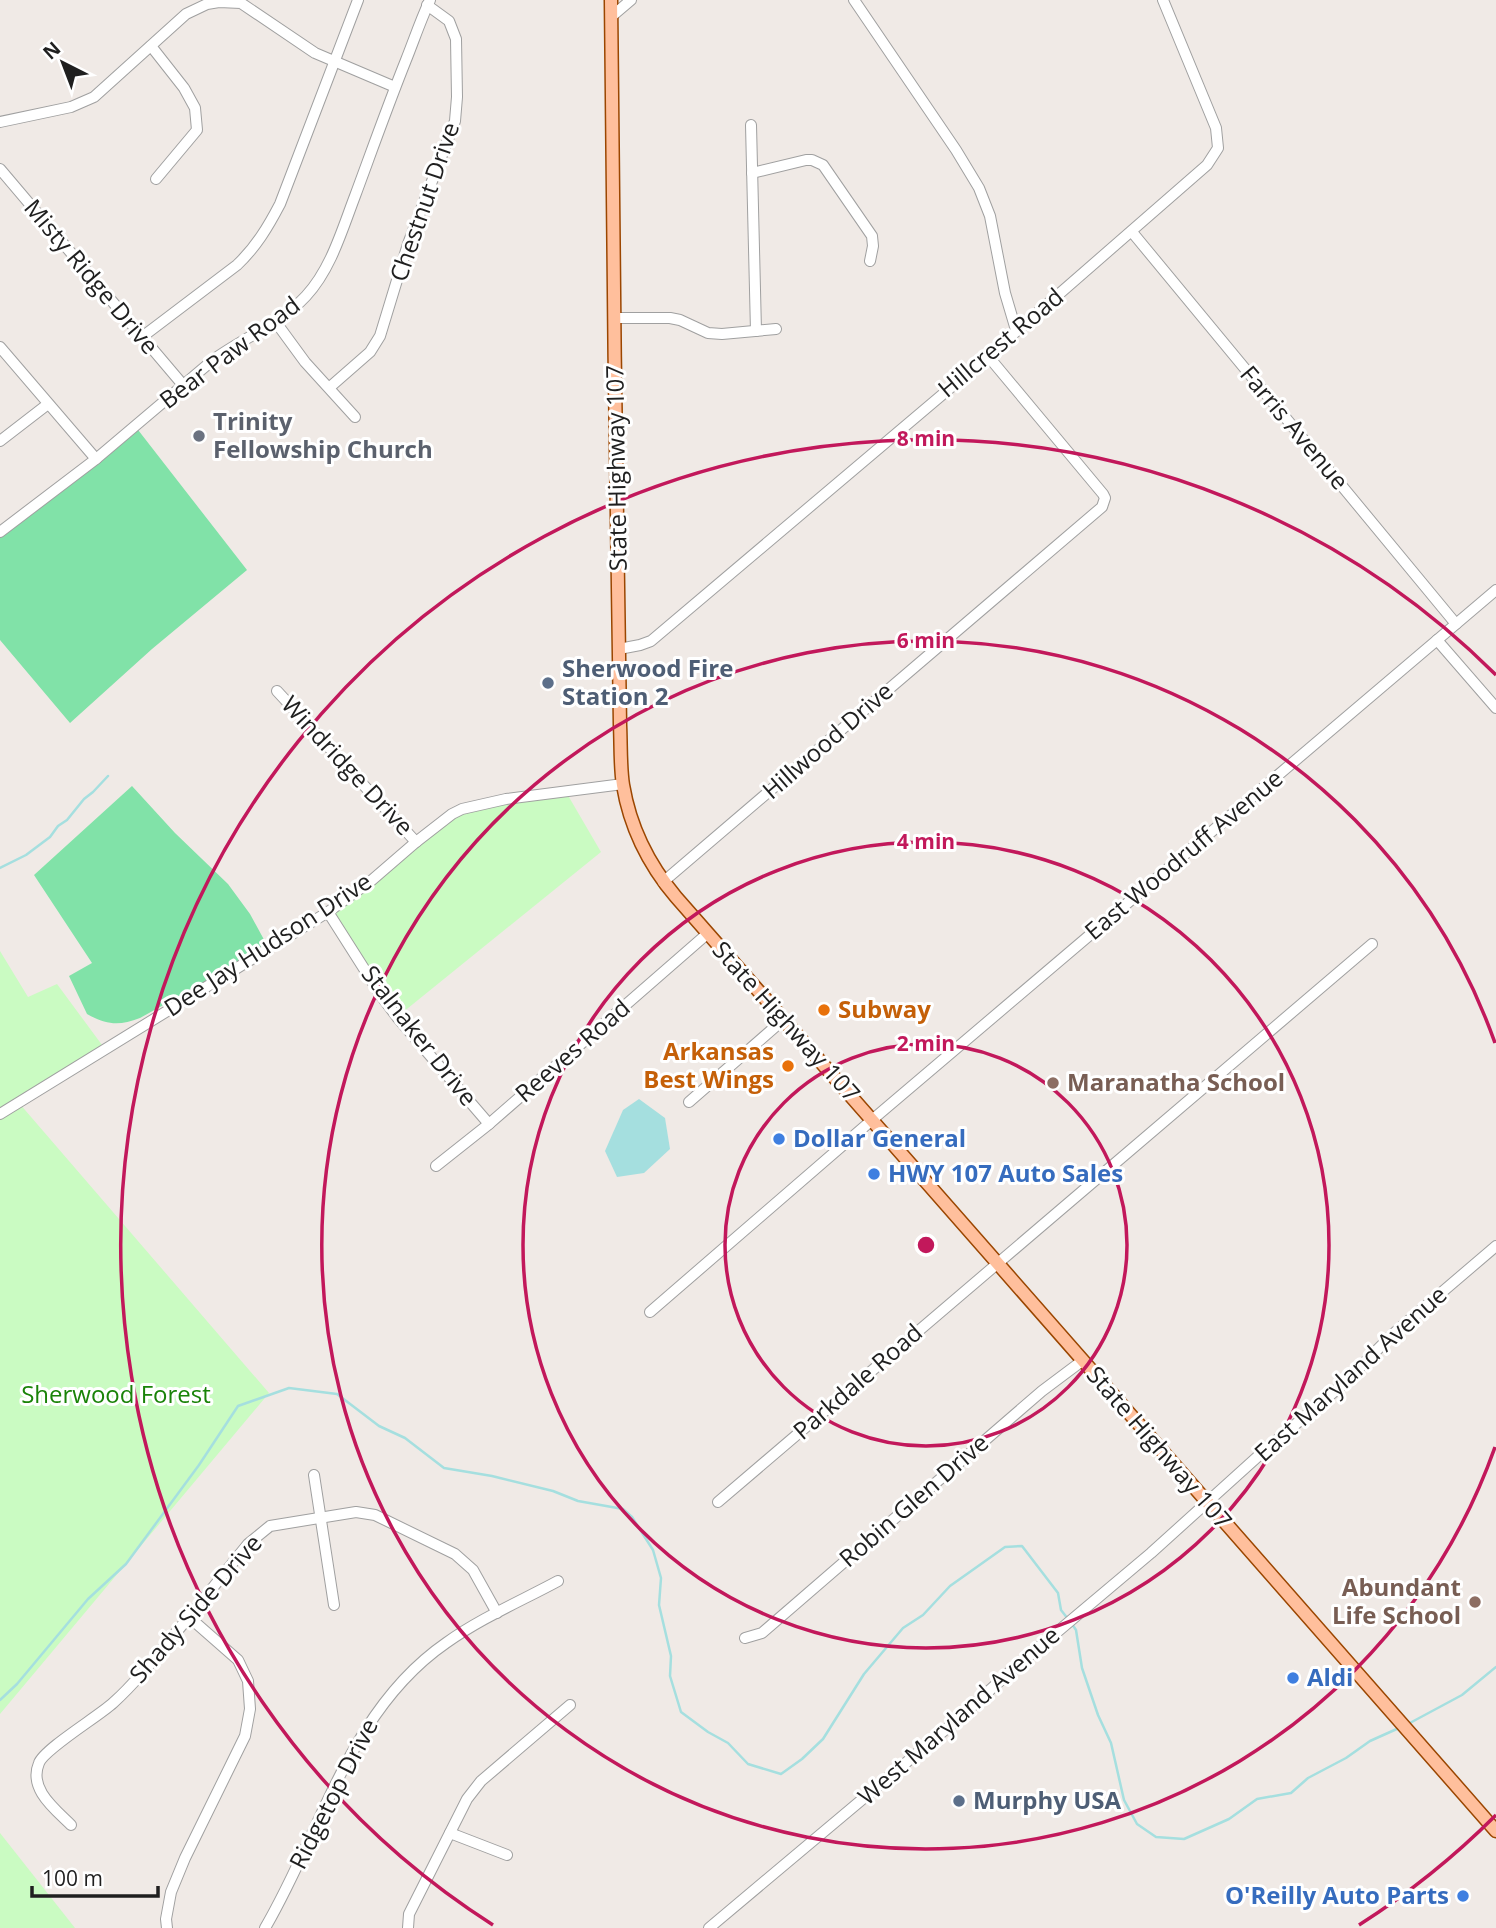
<svg xmlns="http://www.w3.org/2000/svg" width="1496" height="1928" font-family="'Open Sans',sans-serif">
  <style>
    .park { fill: #cafbc2 }
    .pitch { fill: #81e2a8 }
    .water { fill: #a5dfdf }
    .lines { fill: none; stroke-linecap: round; stroke-linejoin: round }
    .stream { stroke: #a5dfdf; stroke-width: 2.5 }
    .minor-casing { stroke: #a0a0a0; stroke-width: 12 }
    .major-casing { stroke: #9b4600; stroke-width: 15 }
    .minor { stroke: #fff; stroke-width: 10 }
    .major { stroke: #ffbf9c; stroke-width: 12 }
    .ring { fill: none; stroke: #c2185b; stroke-width: 3.5 }
    .worship-dot { fill: #6b7280; stroke: #fff; stroke-width: 2.5 }
    .service-dot { fill: #5c6f8a; stroke: #fff; stroke-width: 2.5 }
    .food-dot { fill: #e8710a; stroke: #fff; stroke-width: 2.5 }
    .education-dot { fill: #8d6e63; stroke: #fff; stroke-width: 2.5 }
    .shop-dot { fill: #3f7fe0; stroke: #fff; stroke-width: 2.5 }
    .labels { text-anchor: middle; stroke-width: 6; stroke-linejoin: round; paint-order: stroke }
    .street-label { font-size: 24px; fill: #1f1f1f; stroke: #fff }
    .worship-label { font-size: 24px; font-weight: bold; fill: #5b616d; stroke: #fff; text-anchor: start }
    .service-label { font-size: 24px; font-weight: bold; fill: #4e5e75; stroke: #fff; text-anchor: start }
    .food-label { font-size: 24px; font-weight: bold; fill: #c56008; stroke: #fff; text-anchor: start }
    .education-label { font-size: 24px; font-weight: bold; fill: #785e54; stroke: #fff; text-anchor: start }
    .shop-label { font-size: 24px; font-weight: bold; fill: #366cbe; stroke: #fff; text-anchor: start }
    .park-label { font-size: 24px; fill: #198308; stroke: #fff }
    .centre { fill: #c2185b; stroke: #fff; stroke-width: 3.5 }
    .ring-label { font-size: 21px; text-anchor: middle; font-weight: bold; fill: #c2185b; stroke: #fff; stroke-width: 6; stroke-linejoin: round; paint-order: stroke }
  </style>
  <rect width="100%" height="100%" fill="#f0eae6"/>
  <g class="park">
    <path d="M566,792L601,852L397,1017L328,912L452,814Z"/>
    <path d="M0,951L28,997L57,984L105,1049L19,1103L269,1393L0,1714Z"/>
    <path d="M0,1833L75,1928H0Z"/>
  </g>
  <g class="pitch">
    <path d="M135,426L247,570L152,649L70,723L0,640V532Z"/>
    <path d="M132,786L175,833L228,884L250,914L268,947L140,1018C119,1026 107,1025 87,1014L69,976L92,963L34,875Z"/>
  </g>
  <path class="water" d="M639,1099L665,1118L670,1149L644,1173L617,1177L605,1151L623,1110Z"/>
  <g class="lines">
    <g class="stream">
      <path d="M0,868L26,855L50,837L58,826L67,820L84,799L93,792L108,776"/>
      <path d="M1072,1624L1076,1630L1082,1668L1098,1715L1111,1743L1124,1800L1137,1824L1156,1837L1184,1839L1229,1819L1257,1799L1291,1793L1308,1778L1346,1758L1370,1741L1399,1728"/>
      <path d="M0,1700L17,1684L88,1599L126,1564L199,1465L238,1406L289,1388L337,1394L379,1426L405,1438L444,1468L492,1476L553,1491L578,1501L623,1509L632,1517L653,1550L661,1578L659,1605L671,1656L670,1676L681,1712L708,1732L728,1743L748,1764L781,1774L802,1759L823,1739L864,1674L903,1628L923,1615L950,1586L1005,1547L1022,1546L1058,1593L1061,1610L1068,1619"/>
      <path d="M1408,1724L1462,1695L1496,1667"/>
    </g>
    <defs>
      <g id="minor">
        <path d="M854,0L956,150L979,188L990,216L1005,293L1016,330"/>
        <path d="M611,17L631,0"/>
        <path d="M151,46L184,88L195,108L197,130L156,179"/>
        <path d="M0,122L71,107L94,97L186,14L207,4L219,2L241,3L315,53L395,87"/>
        <path d="M751,125L756,331"/>
        <path d="M0,169L183,385"/>
        <path d="M752,173L806,160H812L823,165L872,236L873,246L870,261"/>
        <path d="M1132,232L1456,624"/>
        <path d="M615,318H670L680,320L708,333L722,334L776,329"/>
        <path d="M275,321L305,362L355,417"/>
        <path d="M142,337L237,265C256,247 268,227 280,204L358,0"/>
        <path d="M0,347L96,459"/>
        <path d="M330,387L370,352L380,336L408,244L455,121L457,97L456,39L449,21L427,5"/>
        <path d="M0,441L48,404"/>
        <path d="M0,532L96,459L213,360C243,338 280,324 306,296C331,269 342,230 355,196C372,150 388,105 406,60C414,40 421,19 430,0"/>
        <path d="M1437,640L1496,708"/>
        <path d="M619,649L640,645L651,641L988,356L1207,165L1218,148L1216,128L1163,0"/>
        <path d="M277,691L416,842"/>
        <path d="M663,882L1102,507L1105,498L1103,494L988,356"/>
        <path d="M328,912L382,997L397,1017L489,1124"/>
        <path d="M689,1102L783,1020"/>
        <path d="M0,1114L328,912L372,880L416,842L452,814L462,809L506,799L623,784"/>
        <path d="M436,1166L489,1124L707,934"/>
        <path d="M650,1312L872,1120L1496,590"/>
        <path d="M314,1475L334,1605"/>
        <path d="M718,1502L1372,944"/>
        <path d="M745,1638L762,1633L1042,1391L1082,1361"/>
        <path d="M71,1825C55,1809 28,1789 39,1763C44,1749 99,1716 113,1703C133,1685 150,1664 167,1643C195,1611 221,1577 248,1544L270,1526L356,1512L375,1515L455,1554L473,1570L497,1613"/>
        <path d="M450,1833L507,1855"/>
        <path d="M167,1928L166,1919L171,1892L185,1858L245,1736L250,1709L248,1681L238,1660L189,1617"/>
        <path d="M265,1928C322,1831 349,1710 446,1643C481,1618 521,1601 558,1581"/>
        <path d="M408,1928L409,1914L467,1799L481,1781L570,1705"/>
        <path d="M709,1928L958,1719L1012,1670L1151,1553L1265,1450L1341,1386L1393,1334L1496,1246"/>
      </g>
      <path id="major" d="M611,0C612,242 617,483 620,725C621,745 620,766 623,785C630,827 649,865 676,897L1496,1831"/>
    </defs>
    <use href="#minor" class="minor-casing"/>
    <use href="#major" class="major-casing"/>
    <use href="#minor" class="minor"/>
    <use href="#major" class="major"/>
  </g>
  <g class="ring">
    <circle cx="926" cy="1245" r="201"/>
    <circle cx="926" cy="1245" r="403"/>
    <path d="M1495 1447A604 604 0 1 1 1495 1043"/>
    <path d="M1496 1815A806 806 0 0 1 1359 1925M493 1925A806 806 0 1 1 1496 675"/>
  </g>
  <circle class="worship-dot" cx="199" cy="436" r="7"/>
  <g class="service-dot">
    <circle cx="548" cy="683" r="7"/>
    <circle cx="959" cy="1801" r="7"/>
  </g>
  <g class="food-dot">
    <circle cx="824" cy="1010" r="7"/>
    <circle cx="788" cy="1066" r="7"/>
  </g>
  <g class="education-dot">
    <circle cx="1053" cy="1083" r="7"/>
    <circle cx="1475" cy="1602" r="7"/>
  </g>
  <g class="shop-dot">
    <circle cx="779" cy="1139" r="7"/>
    <circle cx="874" cy="1174" r="7"/>
    <circle cx="1293" cy="1678" r="7"/>
    <circle cx="1463" cy="1896" r="7"/>
  </g>
  <g class="labels">
    <g class="street-label">
      <text transform="translate(425 202) rotate(-71)" y="8">Chestnut Drive</text>
      <text transform="translate(91 277) rotate(50)" y="8">Misty Ridge Drive</text>
      <text transform="translate(1001 343) rotate(-40)" y="8">Hillcrest Road</text>
      <text transform="translate(230 353) rotate(-37)" y="8">Bear Paw Road</text>
      <text transform="translate(1294 428) rotate(50)" y="8">Farris Avenue</text>
      <text transform="translate(617 468) rotate(-91)" y="8">State Highway 107</text>
      <text transform="translate(828 741) rotate(-41)" y="8">Hillwood Drive</text>
      <text transform="translate(347 766) rotate(47)" y="8">Windridge Drive</text>
      <text transform="translate(1184 855) rotate(-40)" y="8">East Woodruff Avenue</text>
      <text transform="translate(268 945) rotate(-33)" y="8">Dee Jay Hudson Drive</text>
      <text transform="translate(786 1022) rotate(48)" y="8">State Highway 107</text>
      <text transform="translate(419 1036) rotate(52)" y="8">Stalnaker Drive</text>
      <text transform="translate(573 1051) rotate(-41)" y="8">Reeves Road</text>
      <text transform="translate(1351 1374) rotate(-42)" y="8">East Maryland Avenue</text>
      <text transform="translate(858 1382) rotate(-41)" y="8">Parkdale Road</text>
      <text transform="translate(1159 1448) rotate(49)" y="8">State Highway 107</text>
      <text transform="translate(914 1501) rotate(-41)" y="8">Robin Glen Drive</text>
      <text transform="translate(196 1609) rotate(-49)" y="8">Shady Side Drive</text>
      <text transform="translate(959 1716) rotate(-41)" y="8">West Maryland Avenue</text>
      <text transform="translate(334 1794) rotate(-63)" y="8">Ridgetop Drive</text>
    </g>
    <g class="worship-label">
      <text x="213" y="430">Trinity<tspan x="213" dy="28">Fellowship Church</tspan></text>
    </g>
    <g class="service-label">
      <text x="562" y="677">Sherwood Fire<tspan x="562" dy="28">Station 2</tspan></text>
      <text x="973" y="1809">Murphy USA</text>
    </g>
    <g class="food-label">
      <text x="838" y="1018">Subway</text>
      <text x="774" y="1060" text-anchor="end">Arkansas<tspan x="774" dy="28">Best Wings</tspan></text>
    </g>
    <g class="education-label">
      <text x="1067" y="1091">Maranatha School</text>
      <text x="1461" y="1596" text-anchor="end">Abundant<tspan x="1461" dy="28">Life School</tspan></text>
    </g>
    <g class="shop-label">
      <text x="793" y="1147">Dollar General</text>
      <text x="888" y="1182">HWY 107 Auto Sales</text>
      <text x="1307" y="1686">Aldi</text>
      <text x="1449" y="1904" text-anchor="end">O'Reilly Auto Parts</text>
    </g>
    <g class="park-label">
      <text x="116" y="1403">Sherwood Forest</text>
    </g>
  </g>
  <circle cx="926" cy="1245" r="10" class="centre"/>
  <g class="ring-label">
    <text x="926" y="446">8 min</text>
    <text x="926" y="648">6 min</text>
    <text x="926" y="849">4 min</text>
    <text x="926" y="1051">2 min</text>
  </g>
  <g transform="translate(63 63) rotate(318)" stroke="#ffffff" stroke-width="5" paint-order="stroke">
  <path d="M0-5L12 26L0 18L-12 26Z" fill="#1f1f1f"/>
  <text y="-10" font-size="19" font-weight="bold" text-anchor="middle" fill="#1f1f1f">N</text>
  </g>
  <path d="M32 1886v10h126v-10" fill="none" stroke="#1f1f1f" stroke-width="3.5"/>
  <text x="42" y="1886" font-size="21" fill="#1f1f1f" stroke="#ffffff" stroke-width="5" paint-order="stroke">100 m</text>
</svg>
